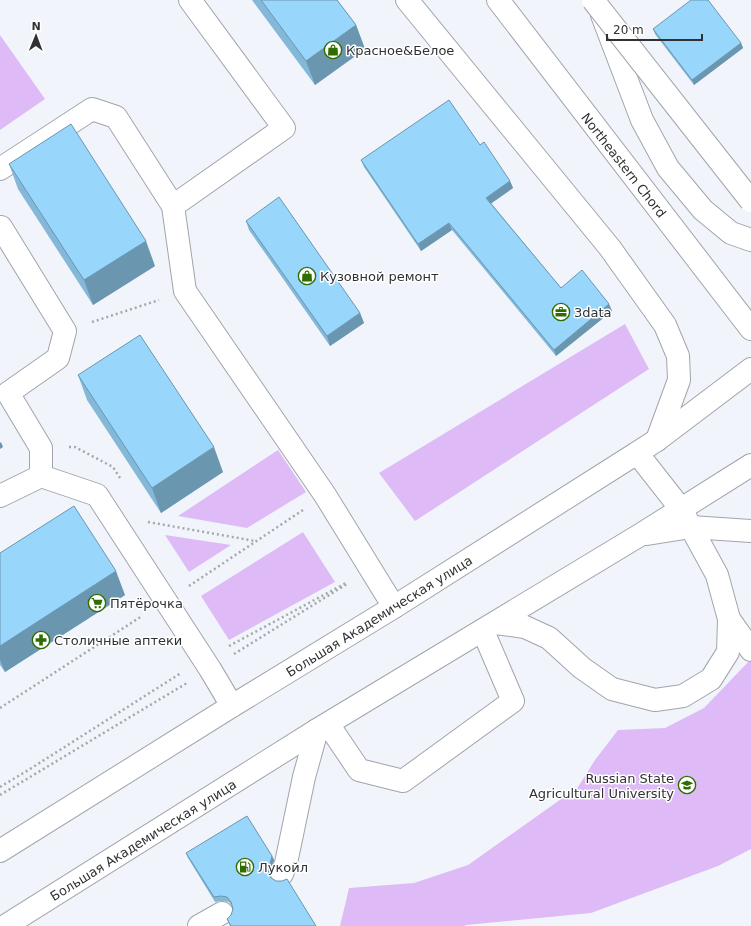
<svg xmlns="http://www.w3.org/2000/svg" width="751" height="926" font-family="'DejaVu Sans',sans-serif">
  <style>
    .green { fill: #debbf6 }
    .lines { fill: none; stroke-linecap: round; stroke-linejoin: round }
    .minor-casing { stroke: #a1a5ab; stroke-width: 24 }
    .major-casing { stroke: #a1a5ab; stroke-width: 24 }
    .path { stroke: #a4a7ab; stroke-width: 2.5; stroke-dasharray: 2 3; stroke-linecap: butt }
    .minor { stroke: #fff; stroke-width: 22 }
    .major { stroke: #fff; stroke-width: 22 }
    .major-bridge-casing { stroke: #a1a5ab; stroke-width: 24; stroke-linecap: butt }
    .major-bridge { stroke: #fff; stroke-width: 22 }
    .wall { fill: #84b8d9 }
    .shaded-wall { fill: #6b96b0 }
    .building { fill: #99d6fc; stroke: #6b96b0 }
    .labels { text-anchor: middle; stroke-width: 3; stroke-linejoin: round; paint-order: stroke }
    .poi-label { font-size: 13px; fill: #2f3133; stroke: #fff; text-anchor: start }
    .street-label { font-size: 13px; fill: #2f3133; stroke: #fff }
  </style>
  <rect width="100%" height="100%" fill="#f1f5fb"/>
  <g class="green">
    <path d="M0,35L45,99L0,130Z"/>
    <path d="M625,324L649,369L415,521L379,473Z"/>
    <path d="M278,450L306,492L247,528L178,516Z"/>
    <path d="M303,532L335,582L229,640L201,596Z"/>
    <path d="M165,535L231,545L189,572Z"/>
    <path d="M751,659V849L718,866L591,913L466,925L464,926H340L349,888L414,883L468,865L578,787L595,760L618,730L665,728L704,708Z"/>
  </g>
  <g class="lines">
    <defs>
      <g id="minor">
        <path d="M0,169L92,109L116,117L173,206L185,291L325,495L394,607"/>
        <path d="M173,206L284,128L190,0"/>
        <path d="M0,228L1,227L65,331L58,358L8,393L41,448V476"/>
        <path d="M0,496L41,476L97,495L210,669L232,706"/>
        <path d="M729,619L751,650"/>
        <path d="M495,623L525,627L549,638L582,668L612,689L655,700L683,696L711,679L728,652L729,619L717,575L681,509L637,453"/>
        <path d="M328,724L359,770L403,781L513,701L483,631"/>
        <path d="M282,874L286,863L304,777L317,730"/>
        <path d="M199,926L222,913"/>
      </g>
      <g id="major">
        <path d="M407,0L610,248L665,325L678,356L679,380L657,440"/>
        <path d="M498,0L751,329"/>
        <path d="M602,15L642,120L668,168L703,210L731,233L751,240"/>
        <path d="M647,534L691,527L751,531"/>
        <path d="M0,851L232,706L394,607L637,453L657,440L751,369"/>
        <path d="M5,926L317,730L640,535L751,465"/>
      </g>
    </defs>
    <use href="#minor" class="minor-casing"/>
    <use href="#major" class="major-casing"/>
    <g class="path">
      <path d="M92,322L159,300"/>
      <path d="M69,447H75L113,467L120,478"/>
      <path d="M148,522L255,541"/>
      <path d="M189,586L303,510"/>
      <path d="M229,646L346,583"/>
      <path d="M234,654L347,584"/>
      <path d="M0,708L142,616"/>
      <path d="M0,787L30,769L181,673"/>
      <path d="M0,795L187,683"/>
    </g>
    <use href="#minor" class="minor"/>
    <use href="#major" class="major"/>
    <defs>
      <path id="major-bridge" d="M593,0L751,201"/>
    </defs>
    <use href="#major-bridge" class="major-bridge-casing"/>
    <use href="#major-bridge" class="major-bridge"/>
  </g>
  <g class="wall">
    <path d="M252,0H337L356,25L365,49L315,85Z"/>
    <path d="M653,29L741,43L743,48L694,85L655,34Z"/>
    <path d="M480,145L510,181L513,188L491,203L561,288L609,304L612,311L556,356L452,230L421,251L364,167L361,160Z"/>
    <path d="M9,164L155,266L93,305L18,189Z"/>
    <path d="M246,221L360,313L364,323L330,346L249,230Z"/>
    <path d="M78,375L223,472L161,513L87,400Z"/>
    <path d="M0,553L125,595L5,672L0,665Z"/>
    <path d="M186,853L272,856L274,860L270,875V877L316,926H230L227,919L231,915L233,909L232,906L229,902L222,901L215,902L188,858Z"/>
  </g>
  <g class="shaded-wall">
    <path d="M356,25L365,49L315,85L306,61Z"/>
    <path d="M741,43L743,48L694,85L692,80Z"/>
    <path d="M510,181L513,188L489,205L486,198Z"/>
    <path d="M449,223L452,230L421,251L418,244Z"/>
    <path d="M146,241L155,266L93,305L84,280Z"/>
    <path d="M609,304L612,311L556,356L554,350Z"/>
    <path d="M360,313L364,323L330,346L327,336Z"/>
    <path d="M1,442L3,447L0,449V443Z"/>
    <path d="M214,447L223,472L161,513L152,488Z"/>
    <path d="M116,571L125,595L5,672L0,660V646Z"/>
    <path d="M272,856L274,860L270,876L268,871Z"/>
  </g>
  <g class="building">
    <path d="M261,0H337L356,25L306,61Z"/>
    <path d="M691,0H708L741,43L692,80L653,29Z"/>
    <path d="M449,100L480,145L484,142L510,181L486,198L561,288L582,270L609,304L554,350L449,223L418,244L361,160Z"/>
    <path d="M71,124L146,241L84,280L9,164Z"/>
    <path d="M279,197L360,313L327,336L246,221Z"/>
    <path d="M140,335L214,447L152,488L78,375Z"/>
    <path d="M74,506L116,571L0,646V553Z"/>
    <path d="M247,816L272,856L268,871L270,877L276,881H282L287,879L316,926H231L227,919L231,915L233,909L231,902L227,897L221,896L214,897L186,853Z"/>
  </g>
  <defs>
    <symbol id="shop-ring" viewBox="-11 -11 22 22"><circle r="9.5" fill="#fff" stroke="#2f6d00" stroke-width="1.5"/><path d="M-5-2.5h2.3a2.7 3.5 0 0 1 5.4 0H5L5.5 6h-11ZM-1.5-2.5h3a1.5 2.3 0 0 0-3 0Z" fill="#2f6d00"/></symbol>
    <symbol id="office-ring" viewBox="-11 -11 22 22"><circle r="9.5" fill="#fff" stroke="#2f6d00" stroke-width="1.5"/><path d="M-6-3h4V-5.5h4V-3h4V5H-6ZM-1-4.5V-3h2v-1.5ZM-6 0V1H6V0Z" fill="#2f6d00"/></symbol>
    <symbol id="supermarket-ring" viewBox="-11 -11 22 22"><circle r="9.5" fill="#fff" stroke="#2f6d00" stroke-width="1.5"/><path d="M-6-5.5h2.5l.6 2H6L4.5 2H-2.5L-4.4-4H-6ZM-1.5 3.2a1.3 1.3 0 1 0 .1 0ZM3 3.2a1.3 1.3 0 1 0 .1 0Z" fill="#2f6d00"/></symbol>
    <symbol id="pharmacy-ring" viewBox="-11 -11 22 22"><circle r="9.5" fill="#fff" stroke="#2f6d00" stroke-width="1.5"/><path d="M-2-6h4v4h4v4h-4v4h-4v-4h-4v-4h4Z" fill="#2f6d00"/></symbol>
    <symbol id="university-ring" viewBox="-11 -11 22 22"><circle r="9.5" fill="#fff" stroke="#2f6d00" stroke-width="1.5"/><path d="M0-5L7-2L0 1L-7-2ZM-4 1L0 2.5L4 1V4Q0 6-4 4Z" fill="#2f6d00"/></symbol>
    <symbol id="fuel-ring" viewBox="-11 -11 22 22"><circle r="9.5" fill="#fff" stroke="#2f6d00" stroke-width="1.5"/><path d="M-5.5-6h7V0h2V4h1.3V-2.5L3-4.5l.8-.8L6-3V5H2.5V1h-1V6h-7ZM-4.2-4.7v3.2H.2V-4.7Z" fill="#2f6d00"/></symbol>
  </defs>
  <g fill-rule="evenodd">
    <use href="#shop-ring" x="323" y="40" width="20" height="20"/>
    <use href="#shop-ring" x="297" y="266" width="20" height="20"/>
    <use href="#office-ring" x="551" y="302" width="20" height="20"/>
    <use href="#supermarket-ring" x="87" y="593" width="20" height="20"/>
    <use href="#pharmacy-ring" x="31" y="630" width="20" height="20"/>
    <use href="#university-ring" x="677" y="775" width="20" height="20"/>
    <use href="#fuel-ring" x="235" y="857" width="20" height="20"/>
  </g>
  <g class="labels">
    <g class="poi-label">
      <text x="346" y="55">Красное&amp;Белое</text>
      <text x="320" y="281">Кузовной ремонт</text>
      <text x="574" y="317">3data</text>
      <text x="110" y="608">Пятёрочка</text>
      <text x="54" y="645">Столичные аптеки</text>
      <text x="674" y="783" text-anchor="end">Russian State<tspan x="674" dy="15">Agricultural University</tspan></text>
      <text x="258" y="872">Лукойл</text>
    </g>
    <g class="street-label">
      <text transform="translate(624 165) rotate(52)" y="5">Northeastern Chord</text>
      <text transform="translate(379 616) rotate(-32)" y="5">Большая Академическая улица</text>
      <text transform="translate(143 840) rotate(-32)" y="5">Большая Академическая улица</text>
    </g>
  </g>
  <g transform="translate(36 36) rotate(1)" stroke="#ffffff" stroke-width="3" paint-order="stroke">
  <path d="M0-3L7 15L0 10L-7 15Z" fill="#2f3133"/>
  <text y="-6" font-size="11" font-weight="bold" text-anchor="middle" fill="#2f3133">N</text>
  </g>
  <path d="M607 34v6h95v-6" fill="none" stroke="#2f3133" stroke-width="2"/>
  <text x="613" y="34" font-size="12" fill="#2f3133" stroke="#ffffff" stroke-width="3" paint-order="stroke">20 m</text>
</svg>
